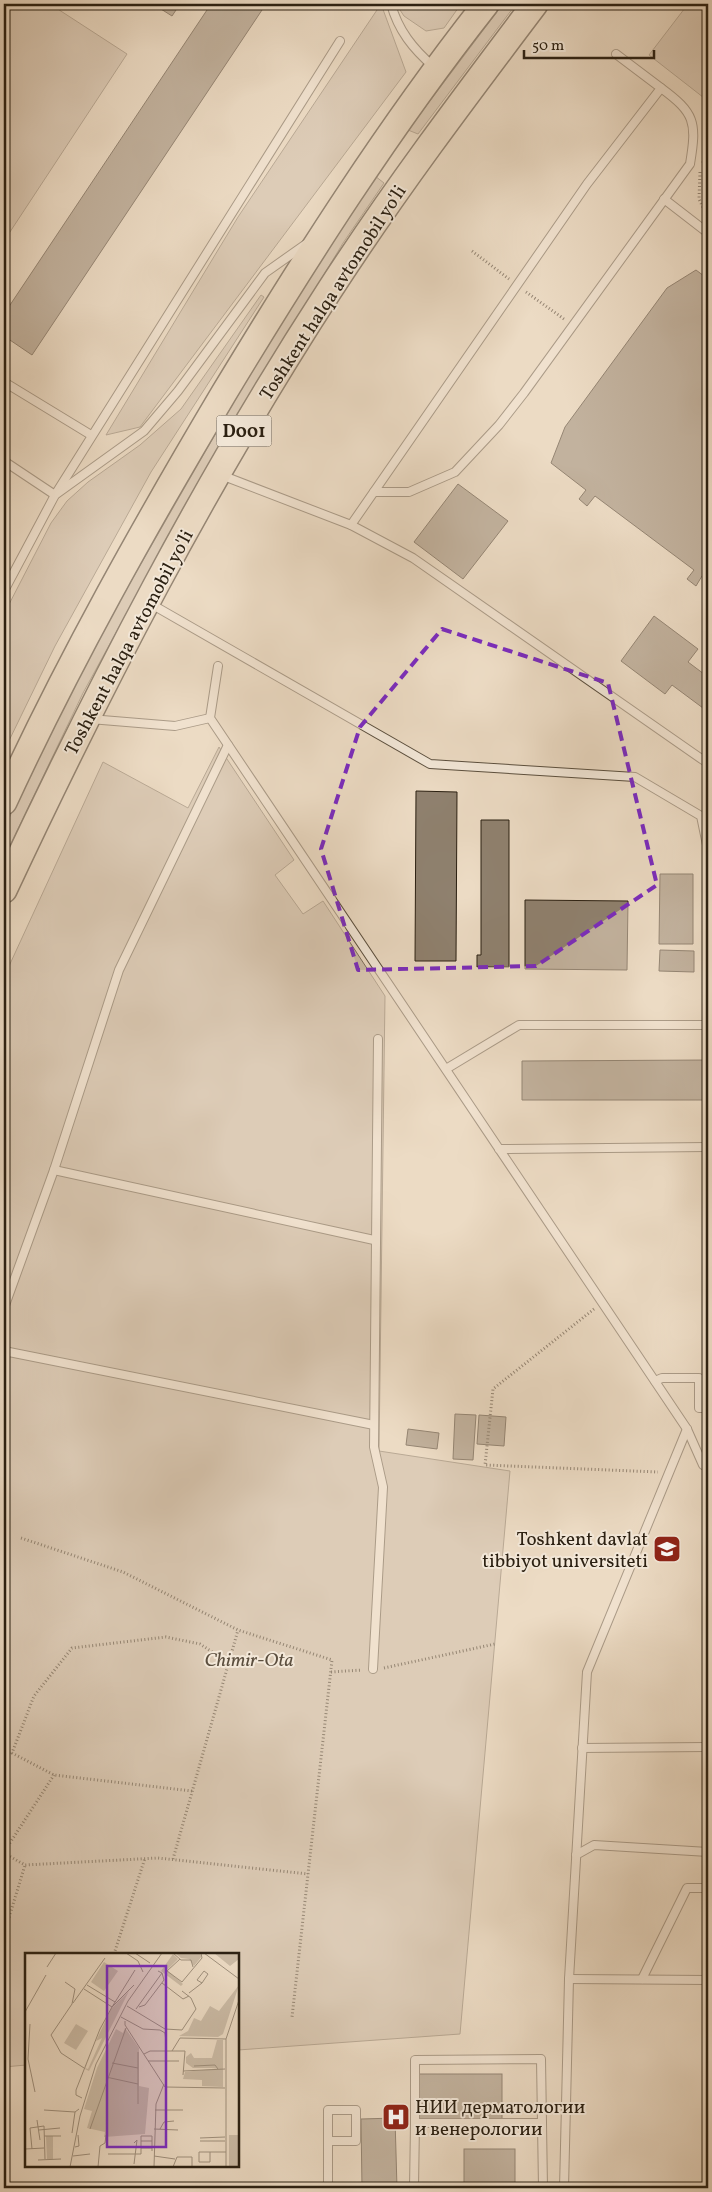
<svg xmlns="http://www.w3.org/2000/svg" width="712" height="2192" font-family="Vollkorn,serif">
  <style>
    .green { fill: #cbbba6; stroke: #7b6e5c }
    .building { fill: #8f816f; stroke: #2b2012 }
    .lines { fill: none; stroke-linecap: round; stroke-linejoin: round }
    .service-casing { stroke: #5b4f3e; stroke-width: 10 }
    .trunk-casing { stroke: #2b2012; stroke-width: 28 }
    .path { stroke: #2b2012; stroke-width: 3; stroke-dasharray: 1 2.5; stroke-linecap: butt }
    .service { stroke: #f3e8d9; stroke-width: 8 }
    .trunk { stroke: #ecdbc4; stroke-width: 25 }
    .marked { fill: none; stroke: #7b2cbf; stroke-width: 4; stroke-dasharray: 10 6; stroke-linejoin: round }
    .labels { text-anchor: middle; stroke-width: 4; stroke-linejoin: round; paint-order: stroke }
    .shield { fill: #f3e8d9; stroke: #675c4e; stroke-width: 1 }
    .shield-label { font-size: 18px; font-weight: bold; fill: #2b2012 }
    .street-label { font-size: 19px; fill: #2b2012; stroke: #f3e8d9 }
    .poi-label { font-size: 19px; fill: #2b2012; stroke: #f3e8d9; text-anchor: end }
    .park-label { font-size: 19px; font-style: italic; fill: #5b4e3e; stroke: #f3e8d9 }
    .inset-road { fill: none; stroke: #9f907d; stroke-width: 1 }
    .view { fill: #7b2cbf; fill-opacity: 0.15; stroke: #7b2cbf; stroke-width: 2.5 }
    .inset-edge { fill: none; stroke: #2b2012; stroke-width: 2.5 }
  </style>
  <rect width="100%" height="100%" fill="#ecdbc4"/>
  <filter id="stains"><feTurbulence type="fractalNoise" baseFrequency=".004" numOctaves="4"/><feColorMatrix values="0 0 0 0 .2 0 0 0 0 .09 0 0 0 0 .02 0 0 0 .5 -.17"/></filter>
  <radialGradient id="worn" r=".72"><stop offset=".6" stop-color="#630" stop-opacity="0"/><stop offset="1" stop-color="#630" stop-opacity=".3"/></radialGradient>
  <g class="green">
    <path d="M4,4H50L127,54L4,241Z"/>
    <path d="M381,4L406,72L140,427L106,435L238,217Z"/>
    <path d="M396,4H461L444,28L426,31L404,16Z"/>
    <path d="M503,4H516L418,134L408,130Z"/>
    <path d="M688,4H708V101L649,55Z"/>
    <path d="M375,176L384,183L343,243L190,497L83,693L4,858V829L39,754L107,623L255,365L333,238Z"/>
    <path d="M261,295L264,297L151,472L55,646L4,751V614L51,523L67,501L88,482L140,445L181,409Z"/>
    <path d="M219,747L294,860L275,875L303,914L323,901L385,996L379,1451L510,1471L460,2034L238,2050V1954H26V2065L4,2067V977L103,762L188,808Z"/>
  </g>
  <g class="building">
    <path d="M153,4H180L172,16Z"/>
    <path d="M211,4H266L32,355L4,336V314Z"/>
    <path d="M696,270L708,279V581L702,576L696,586L687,579L694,570L595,496L587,506L579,499L586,490L551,463L565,427L667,288Z"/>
    <path d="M458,484L508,521L463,579L414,542Z"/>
    <path d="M654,616L698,649L688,662L708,677L707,711L672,685L665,694L621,661Z"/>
    <path d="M416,791L457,792L456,961H415Z"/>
    <path d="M481,820H509V967H477V955H481Z"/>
    <path d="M660,874H693V944H659Z"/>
    <path d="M525,900L628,901L627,970L525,969Z"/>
    <path d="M660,950L694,951V972L659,971Z"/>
    <path d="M708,1060V1100H522V1061Z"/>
    <path d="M455,1414L476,1415L473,1460L453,1459Z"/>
    <path d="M479,1415L506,1417L504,1446L477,1444Z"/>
    <path d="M408,1429L439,1433L437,1449L406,1445Z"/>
    <rect x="419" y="2074" width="83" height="45"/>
    <path d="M395,2118L397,2188H362L361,2119Z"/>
    <rect x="464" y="2149" width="51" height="39"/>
  </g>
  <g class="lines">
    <defs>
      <g id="service">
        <path d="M391,4C398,30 413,49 434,67"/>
        <path d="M664,199L708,233"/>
        <path d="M4,382L91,435"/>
        <path d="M4,461L55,495L340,41"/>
        <path d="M221,475L351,525L413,558L703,760L708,761"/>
        <path d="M374,492H409L455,472L499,425L524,393L690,164C697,122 695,113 661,88"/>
        <path d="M351,525L587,184L661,88L616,54"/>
        <path d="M4,591L55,495L144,431L178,391L265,273L306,244"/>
        <path d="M151,604L430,764L635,777L701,816L707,845V925"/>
        <path d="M218,666L210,718L687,1429L703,1465L708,1467"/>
        <path d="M90,719L175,726L210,718"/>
        <path d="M446,1069L519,1025H708"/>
        <path d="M499,1149L708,1147"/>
        <path d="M54,1170L374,1240"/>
        <path d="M4,1308L54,1170L119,970L228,745"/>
        <path d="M4,1351L374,1425"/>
        <path d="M655,1381L662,1378H699V1408H708"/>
        <path d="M373,1669L383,1487L374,1447L378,1039"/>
        <path d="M582,1748L708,1747"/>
        <path d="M576,1855L594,1845L708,1852"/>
        <path d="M569,1979L708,1980"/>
        <path d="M642,1979L687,1888H708"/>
        <path d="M415,2123V2060L541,2059L543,2188"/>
        <path d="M328,2188V2110H356V2141H328"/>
        <path d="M414,2188L415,2123H542"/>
        <path d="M564,2188L569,1979L587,1672L687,1429"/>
      </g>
      <g id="trunk">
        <path d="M4,802C69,661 145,526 224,393C305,259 389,127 486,4"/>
        <path d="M4,890C100,685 205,482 329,291C393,192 464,98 535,4"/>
      </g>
    </defs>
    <use href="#service" class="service-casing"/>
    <use href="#trunk" class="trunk-casing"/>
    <g class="path">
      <path d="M702,161L708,164"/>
      <path d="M700,172L699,199L707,216"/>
      <path d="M472,251L509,279"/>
      <path d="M526,292L564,319"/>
      <path d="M594,1309L493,1389L485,1465L658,1472"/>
      <path d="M21,1538L123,1572L238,1630L332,1660L292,2017"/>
      <path d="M384,1668L495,1644"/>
      <path d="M331,1672L362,1670"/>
      <path d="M192,1791L54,1775L12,1753L34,1696L72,1648L166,1637L200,1644L229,1663"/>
      <path d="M4,1852L54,1775"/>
      <path d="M4,1853L25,1865L158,1858L308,1874"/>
      <path d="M173,1859L238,1630"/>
      <path d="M4,1934L25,1865"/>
      <path d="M114,1954L145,1858"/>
    </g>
    <use href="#service" class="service"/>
    <use href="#trunk" class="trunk"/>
  </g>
  <path d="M0 0H712V2192H0ZM442,629L608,683L657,885L536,966L358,970L321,849L360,727Z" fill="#ecdbc4" fill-opacity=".55" fill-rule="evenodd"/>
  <path class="marked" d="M442,629L608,683L657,885L536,966L358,970L321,849L360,727Z"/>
  <defs>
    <symbol id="university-square" viewBox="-11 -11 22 22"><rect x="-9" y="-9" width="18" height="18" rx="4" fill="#8f2418" stroke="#f3e8d9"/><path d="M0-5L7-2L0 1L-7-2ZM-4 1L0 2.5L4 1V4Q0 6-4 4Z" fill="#fff"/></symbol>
    <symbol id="hospital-square" viewBox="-11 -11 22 22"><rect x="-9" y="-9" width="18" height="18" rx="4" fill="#8f2418" stroke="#f3e8d9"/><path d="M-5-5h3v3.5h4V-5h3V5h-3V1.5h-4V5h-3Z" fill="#fff"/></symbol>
  </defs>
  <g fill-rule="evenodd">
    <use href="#university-square" x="651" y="1533" width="32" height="32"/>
    <use href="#hospital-square" x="380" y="2101" width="32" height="32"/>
  </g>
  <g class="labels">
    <rect class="shield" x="216.5" y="415.5" width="55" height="31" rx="4"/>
    <g class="shield-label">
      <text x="244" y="437">D001</text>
    </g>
    <g class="street-label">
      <text transform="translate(332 292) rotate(-57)" y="7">Toshkent halqa avtomobil yo'li</text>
      <text transform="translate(128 642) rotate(-62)" y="7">Toshkent halqa avtomobil yo'li</text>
    </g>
    <g class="poi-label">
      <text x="648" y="1545">Toshkent davlat<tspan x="648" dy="22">tibbiyot universiteti</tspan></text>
      <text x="415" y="2113" text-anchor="start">НИИ дерматологии<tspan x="415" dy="22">и венерологии</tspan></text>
    </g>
    <g class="park-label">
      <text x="249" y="1666">Chimir-Ota</text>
    </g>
  </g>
  <g transform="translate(25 1953)">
    <rect width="214" height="214" fill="#ecdbc4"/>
    <path d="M150,0H174L177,3L169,13L164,6L156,5ZM189,0H214V6L205,13ZM148,1L153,6L142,17L158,31L156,33L136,18ZM79,9L93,18L79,38L66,29ZM214,32L198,81L193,84L154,83L163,78L169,65L176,68L185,53L194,58ZM104,38L64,118L60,116L70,90L60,115L63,116L77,85L71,88L86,56ZM51,71L63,78L51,97L39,90ZM100,75L114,95V133L124,135L120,181L79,184L80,179L62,175L67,158L59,156L72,115L91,76L98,80ZM192,87H198V134L177,133V127L158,126L160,119L195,115H168L161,110V104L166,100L169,105H187ZM204,182H214V214H204ZM21,183H28V206H22Z" fill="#cbbba6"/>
    <path class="inset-road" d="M101,0L113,8L118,19M110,0L125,10M148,0L156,7H166L168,14M179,0L214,26M155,6L142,18L157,29L177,5L176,0M22,14L31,0M179,18L183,21L177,30L172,27ZM40,29L50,36L47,51L26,82L36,100L59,115M137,30L158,46L164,43M62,32L90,49M59,36L87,54L110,17M164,40L177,30M48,50L80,5M102,53L140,76L157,77L171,56L166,45L157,38M114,54L120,52L139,27L137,20M111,56L137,20L133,18M0,59L21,22M96,64L118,76L135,77L140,80L141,89M100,68V72L140,134L200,135M5,71L3,106L10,139M147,98L155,85L201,86M119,101L125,98H160L158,122M123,108H154M87,110L113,115M169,113L190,112L193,116M158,118L200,116M81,124L113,131M57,145L51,142V137L75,76L87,54L109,32M113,151V99M19,157L50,159M130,157H158M12,167L15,187M65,176L101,75M129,176L153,177M135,176L139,169L149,168M14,177L35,175M47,180L50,159L54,156M19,183H36M175,185L200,184M116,188V183H127V195M175,188H200M109,190L112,187L109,211M50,194L54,193L53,182M116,195V188H127M0,196L19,195M7,196L5,175L19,173L20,206M185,199V209H174V199H201M83,201H116V195H127V198M48,203L65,201M129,203L150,206M13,207L36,206M45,214L55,163L71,111L103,48L137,0M73,214L75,193L80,190L81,182M129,214L131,151L139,131M148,214L152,204H167V214M201,214V86L214,47"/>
    <path class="view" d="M82,13H141V194H82Z"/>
    <rect width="214" height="214" class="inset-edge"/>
  </g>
  <rect width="712" height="2192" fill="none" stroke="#ecdbc4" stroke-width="20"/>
  <rect x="5" y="5" width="702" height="2182" fill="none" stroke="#2b2012" stroke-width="2.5"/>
  <rect x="10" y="10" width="692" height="2172" fill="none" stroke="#2b2012"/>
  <path d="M524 50v8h130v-8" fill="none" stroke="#2b2012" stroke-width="2.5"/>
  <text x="532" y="50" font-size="15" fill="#2b2012" stroke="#f3e8d9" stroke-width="4" paint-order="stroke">50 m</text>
  <rect width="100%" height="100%" filter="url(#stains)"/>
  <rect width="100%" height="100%" fill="url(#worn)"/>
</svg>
